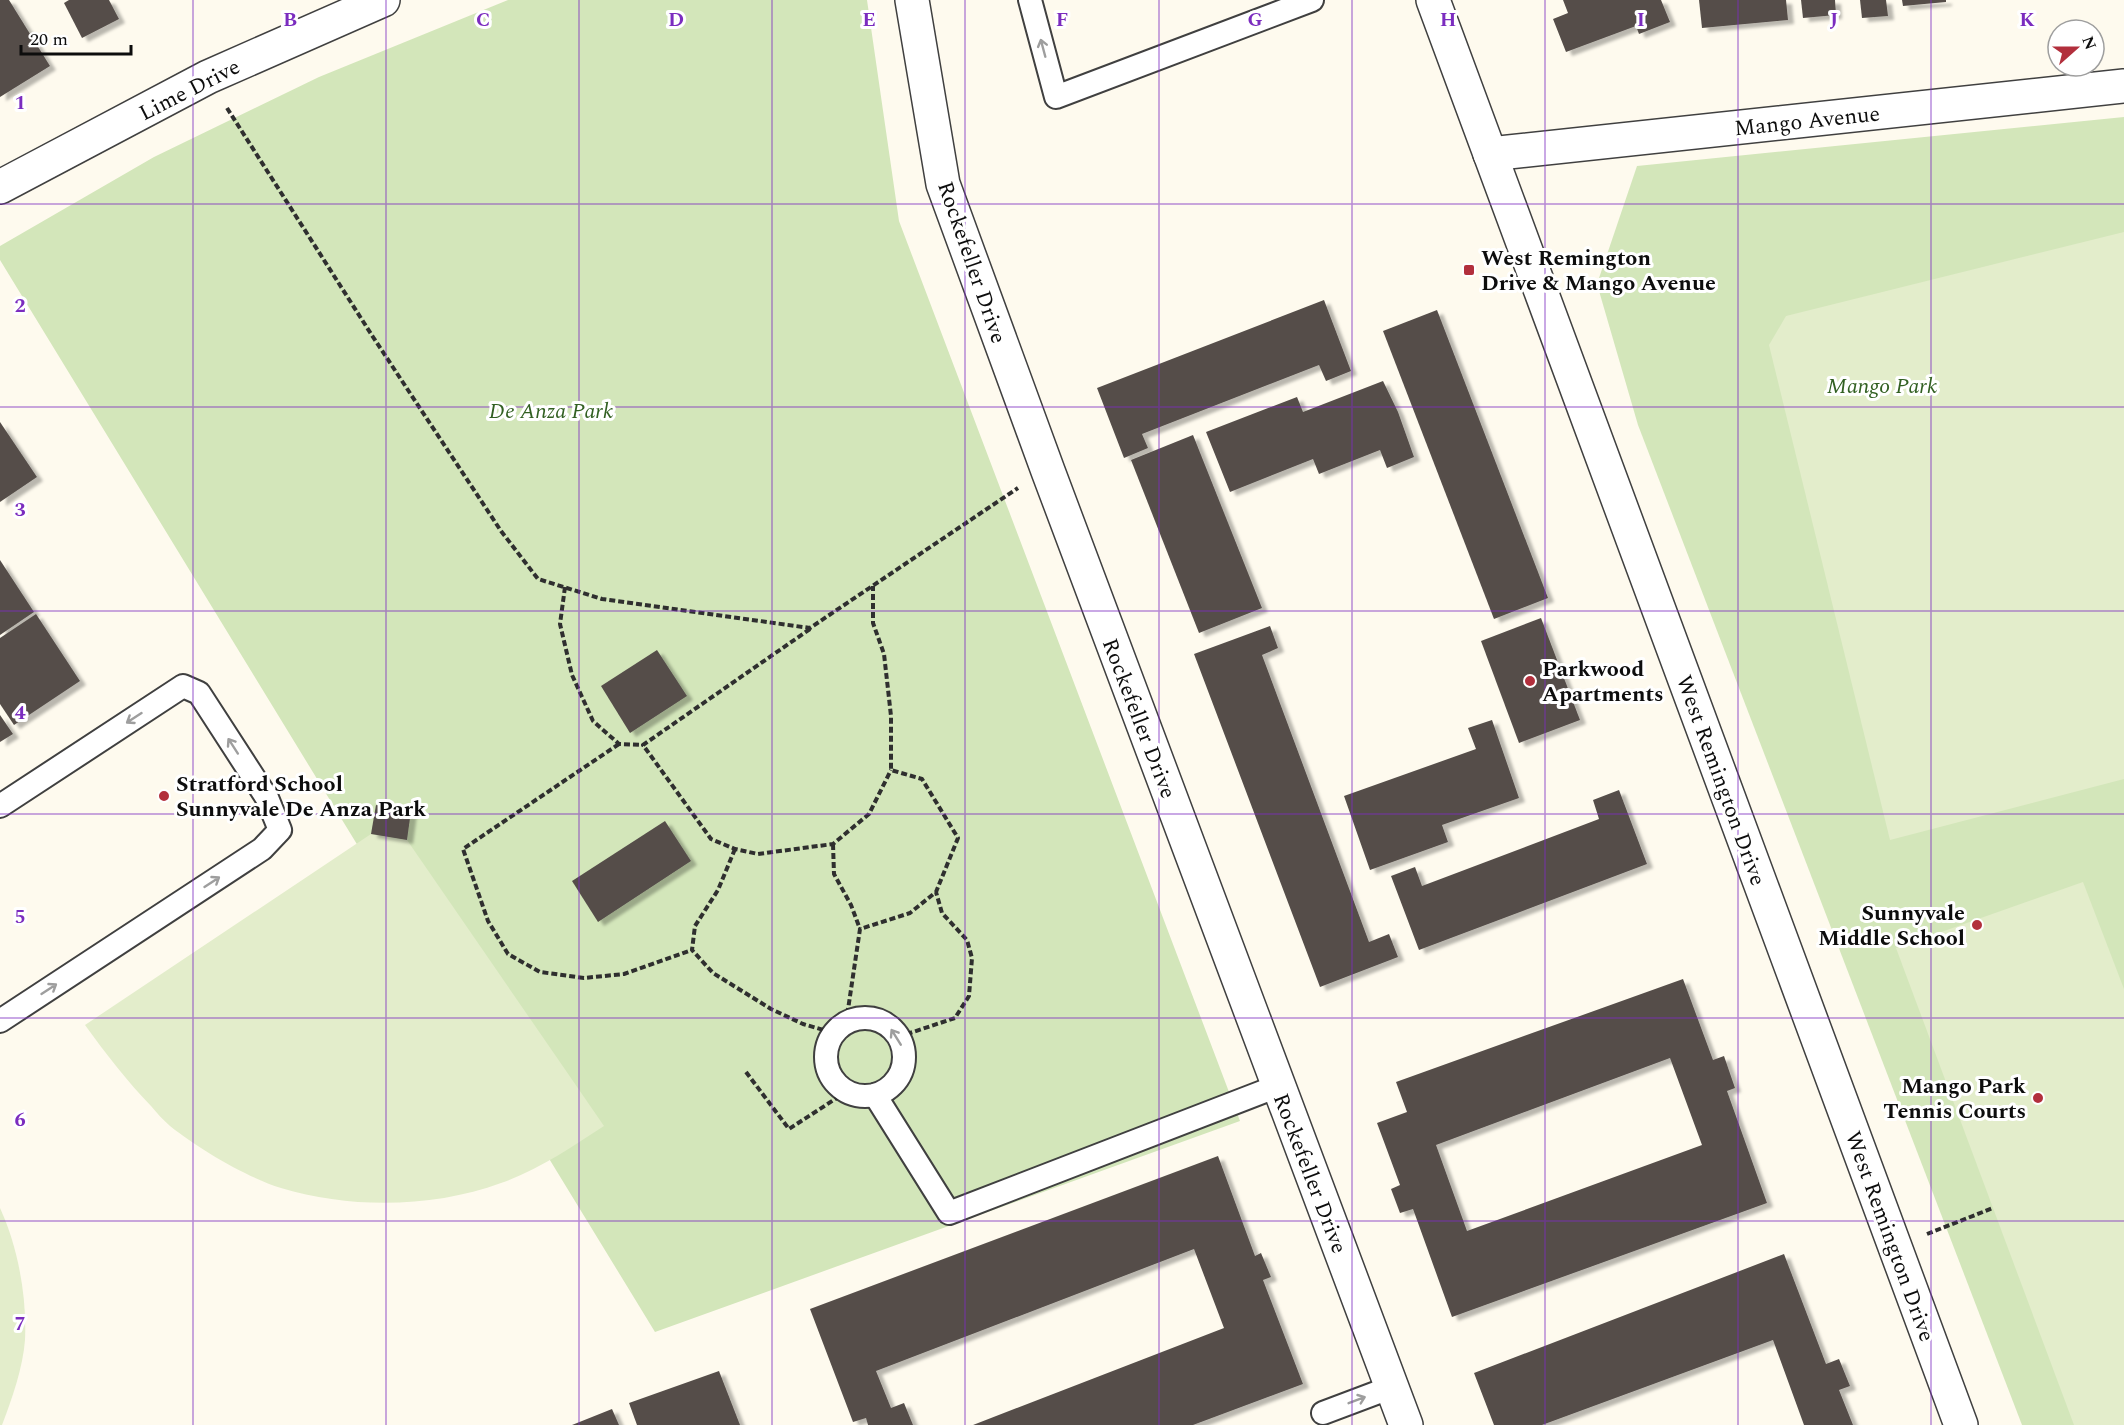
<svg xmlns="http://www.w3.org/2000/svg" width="2124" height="1425" font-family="Spectral,serif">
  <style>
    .green { fill: #d3e6ba }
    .pitch { fill: #e3edcb }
    .building { fill: #554e4a; fill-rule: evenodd; filter: url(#shadow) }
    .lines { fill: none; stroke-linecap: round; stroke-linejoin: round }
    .service-casing { stroke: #404040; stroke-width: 26 }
    .minor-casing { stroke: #404040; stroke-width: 36 }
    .tertiary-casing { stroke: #404040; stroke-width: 36 }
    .path { stroke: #2f2f2f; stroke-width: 4; stroke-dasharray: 6 3; stroke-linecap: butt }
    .service { stroke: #fff; stroke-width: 22 }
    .minor { stroke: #fff; stroke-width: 33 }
    .tertiary { stroke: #fff; stroke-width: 33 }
    .oneway { stroke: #9e9e9e }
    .grid { fill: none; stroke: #7b2cbf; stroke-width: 1.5; stroke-opacity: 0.55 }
    .poi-dot { fill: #b22f3c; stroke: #fff; stroke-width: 2 }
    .labels { text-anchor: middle; stroke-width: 6; stroke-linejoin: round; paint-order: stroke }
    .street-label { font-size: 22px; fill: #0d0d0d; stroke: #fff }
    .poi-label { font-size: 22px; font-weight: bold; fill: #0d0d0d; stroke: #fff; text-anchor: start }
    .park-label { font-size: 22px; font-style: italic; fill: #326022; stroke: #fff }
    .grid-label { font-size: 20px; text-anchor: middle; font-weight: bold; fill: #7b2cbf; stroke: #fff; stroke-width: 6; stroke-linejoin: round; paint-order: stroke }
  </style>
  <defs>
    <filter id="shadow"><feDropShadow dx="6" dy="4" stdDeviation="1.5" flood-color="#0004"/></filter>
  </defs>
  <rect width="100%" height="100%" fill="#fefaee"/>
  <g class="green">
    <path d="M508,0H867L899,221L1240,1121L655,1332L0,260V246L154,157L319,77Z"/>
    <path d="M2124,117V1425H2022L1638,425L1597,284L1637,166Z"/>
  </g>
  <g class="pitch">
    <path d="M2124,232V779L1890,840L1769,345L1786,316Z"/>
    <path d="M371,834L407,840L604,1126C571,1147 539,1170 501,1183C433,1208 351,1209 281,1188C246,1177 199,1149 170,1126C163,1120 157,1113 151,1106C127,1081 106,1054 85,1025Z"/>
    <path d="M2083,882L2124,989V1425H2074L1896,948Z"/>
    <path d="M0,1208C18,1247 27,1297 25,1340C23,1367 12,1399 2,1425H0Z"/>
  </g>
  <g class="building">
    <path d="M0,0H9L50,66L0,97Z"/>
    <path d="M69,0H109L119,19L82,38L64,3Z"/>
    <path d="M1563,0H1661L1670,22L1639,34L1636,26L1566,52L1553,19L1568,13Z"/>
    <path d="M1699,0H1786L1788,20L1702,28Z"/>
    <path d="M1801,0H1835L1836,15L1803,18Z"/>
    <path d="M1860,0H1886L1888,16L1862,18Z"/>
    <path d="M1902,0H1946V2L1903,6Z"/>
    <path d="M1324,300L1351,371L1326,381L1319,365L1142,434L1148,448L1124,458L1097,388Z"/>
    <path d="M1437,310L1548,598L1494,619L1383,331Z"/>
    <path d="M1383,381L1398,412L1414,457L1387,468L1380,450L1319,474L1313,459L1230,492L1206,432L1297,397L1303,412Z"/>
    <path d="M0,422L37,477L0,502Z"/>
    <path d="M1193,435L1262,608L1199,633L1131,460Z"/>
    <path d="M0,560L34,612L0,635Z"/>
    <path d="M36,614L80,681L14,725L0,704V638Z"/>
    <path d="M1541,618L1580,720L1519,743L1481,641Z"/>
    <path d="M1270,626L1278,648L1262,655L1369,942L1389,934L1398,957L1320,987L1194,654Z"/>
    <path d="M657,650L687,696L630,733L601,686Z"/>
    <path d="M0,715L13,734L0,742Z"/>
    <path d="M1492,720L1519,798L1442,825L1448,842L1370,870L1344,796L1476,749L1468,728Z"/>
    <path d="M1619,790L1647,864L1419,950L1391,876L1415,867L1422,886L1599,819L1593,800Z"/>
    <path d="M376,805L411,811L407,840L371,834Z"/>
    <path d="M665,821L691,861L598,922L572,881Z"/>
    <path d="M1683,979L1713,1060L1724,1056L1735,1088L1727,1091L1767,1203L1452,1317L1413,1209L1400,1213L1391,1189L1400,1185L1377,1123L1407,1112L1396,1082ZM1670,1058L1702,1145L1467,1231L1436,1145Z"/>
    <path d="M1218,1156L1255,1256L1261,1253L1271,1277L1263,1280L1303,1384L1193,1425H973L1224,1328L1194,1249L876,1371L891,1408L904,1403L913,1425H868L866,1418L853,1422L810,1309Z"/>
    <path d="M1784,1254L1826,1364L1839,1359L1850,1386L1839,1390L1853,1425H1804L1773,1340L1542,1425H1494L1474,1373Z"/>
    <path d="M719,1371L740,1425H637L629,1403Z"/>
    <path d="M612,1409L619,1425H572Z"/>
  </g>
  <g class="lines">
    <defs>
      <g id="service">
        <path d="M1030,0L1056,97L1312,0"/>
        <path d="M0,806L183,686L199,693L267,798L280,830L262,849L0,1021"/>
        <circle cx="865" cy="1057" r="39"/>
        <path d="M875,1095L949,1213L1278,1086"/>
        <path d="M1323,1413L1392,1387"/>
      </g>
      <g id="minor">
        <path d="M912,0L943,184L1048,471L1406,1425"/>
        <path d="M1490,154L2124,86"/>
        <path d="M0,187L208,77L383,0"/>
      </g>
      <path id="tertiary" d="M1433,0L1961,1425"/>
    </defs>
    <use href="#service" class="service-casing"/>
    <use href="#minor" class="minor-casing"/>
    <use href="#tertiary" class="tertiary-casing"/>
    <g class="path">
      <path d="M227,108L373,337L501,531L538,579L602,599L810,628L1018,488"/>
      <path d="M565,587L560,624L572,675L593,721L619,744L643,745"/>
      <path d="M810,629L643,745L711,839L735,849L758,854L833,844L869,814L891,770"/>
      <path d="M619,744L463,849L488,921L508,954L540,972L584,978L624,974L692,950"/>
      <path d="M833,844L834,874L851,905L860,929"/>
      <path d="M735,849L718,890L695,926L692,950L713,973L771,1009L803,1024L834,1033"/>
      <path d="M846,1023L860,929L910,913L936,892L958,838L922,779L891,770V716L884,654L873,623V586"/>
      <path d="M898,1037L955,1018L969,996L972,958L967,940L942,913L936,892"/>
      <path d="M746,1072L789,1129L846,1092"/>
      <path d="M1927,1234L1993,1208"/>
    </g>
    <use href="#service" class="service"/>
    <use href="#minor" class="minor"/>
    <use href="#tertiary" class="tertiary"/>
  </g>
  <defs><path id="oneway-shaft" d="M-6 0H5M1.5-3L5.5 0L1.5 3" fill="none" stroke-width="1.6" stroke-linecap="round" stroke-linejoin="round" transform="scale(1.5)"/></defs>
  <g class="oneway">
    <use href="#oneway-shaft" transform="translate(1043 48) rotate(-105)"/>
    <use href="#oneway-shaft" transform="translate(134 718) rotate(147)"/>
    <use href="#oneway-shaft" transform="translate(233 746) rotate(-123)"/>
    <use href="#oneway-shaft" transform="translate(212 882) rotate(-33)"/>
    <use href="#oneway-shaft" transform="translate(49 989) rotate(-33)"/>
    <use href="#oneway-shaft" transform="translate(896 1037) rotate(-122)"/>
    <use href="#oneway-shaft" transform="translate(1357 1400) rotate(-21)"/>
  </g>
  <path class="grid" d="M193,0V1425M386,0V1425M579,0V1425M772,0V1425M965,0V1425M1159,0V1425M1352,0V1425M1545,0V1425M1738,0V1425M1931,0V1425M0,204H2124M0,407H2124M0,611H2124M0,814H2124M0,1018H2124M0,1221H2124"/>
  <g class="poi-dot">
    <rect x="1463" y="264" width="12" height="12" rx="3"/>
    <circle cx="1530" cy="681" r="6"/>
    <circle cx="164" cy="796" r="6"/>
    <circle cx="1977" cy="925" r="6"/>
    <circle cx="2038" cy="1098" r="6"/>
  </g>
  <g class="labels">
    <g class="street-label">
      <text transform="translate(189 89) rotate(-27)" y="8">Lime Drive</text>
      <text transform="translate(1807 120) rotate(-6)" y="8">Mango Avenue</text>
      <text transform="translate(973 262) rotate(71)" y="8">Rockefeller Drive</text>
      <text transform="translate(1140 718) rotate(69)" y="8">Rockefeller Drive</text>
      <text transform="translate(1722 780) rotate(70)" y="8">West Remington Drive</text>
      <text transform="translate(1311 1173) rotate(69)" y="8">Rockefeller Drive</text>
      <text transform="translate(1891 1236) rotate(70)" y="8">West Remington Drive</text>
    </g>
    <g class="poi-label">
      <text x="1481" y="265">West Remington<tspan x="1481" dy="25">Drive &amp; Mango Avenue</tspan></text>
      <text x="1542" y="676">Parkwood<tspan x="1542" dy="25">Apartments</tspan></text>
      <text x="176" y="791">Stratford School<tspan x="176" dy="25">Sunnyvale De Anza Park</tspan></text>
      <text x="1965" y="920" text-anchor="end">Sunnyvale<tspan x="1965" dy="25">Middle School</tspan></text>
      <text x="2026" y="1093" text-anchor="end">Mango Park<tspan x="2026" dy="25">Tennis Courts</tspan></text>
    </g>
    <g class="park-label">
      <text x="1882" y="393">Mango Park</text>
      <text x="551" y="418">De Anza Park</text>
    </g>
  </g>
  <g class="grid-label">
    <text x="290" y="26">B</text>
    <text x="483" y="26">C</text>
    <text x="676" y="26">D</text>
    <text x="869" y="26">E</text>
    <text x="1062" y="26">F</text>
    <text x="1255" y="26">G</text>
    <text x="1448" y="26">H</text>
    <text x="1641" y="26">I</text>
    <text x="1834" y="26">J</text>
    <text x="2027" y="26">K</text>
    <text x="20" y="109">1</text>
    <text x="20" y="312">2</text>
    <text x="20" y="516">3</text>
    <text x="20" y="719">4</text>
    <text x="20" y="923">5</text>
    <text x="20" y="1126">6</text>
    <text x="20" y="1330">7</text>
  </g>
  <g transform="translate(2076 48) rotate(69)"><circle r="28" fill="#ffffff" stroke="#9e9e9e" stroke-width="1.5"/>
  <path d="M0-4.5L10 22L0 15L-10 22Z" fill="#b22f3c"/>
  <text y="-9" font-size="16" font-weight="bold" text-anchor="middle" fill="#0d0d0d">N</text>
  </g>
  <path d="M21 45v9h110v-9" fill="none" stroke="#0d0d0d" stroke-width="3"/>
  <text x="30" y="45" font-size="18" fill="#0d0d0d" stroke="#ffffff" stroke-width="4.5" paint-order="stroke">20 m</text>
</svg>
